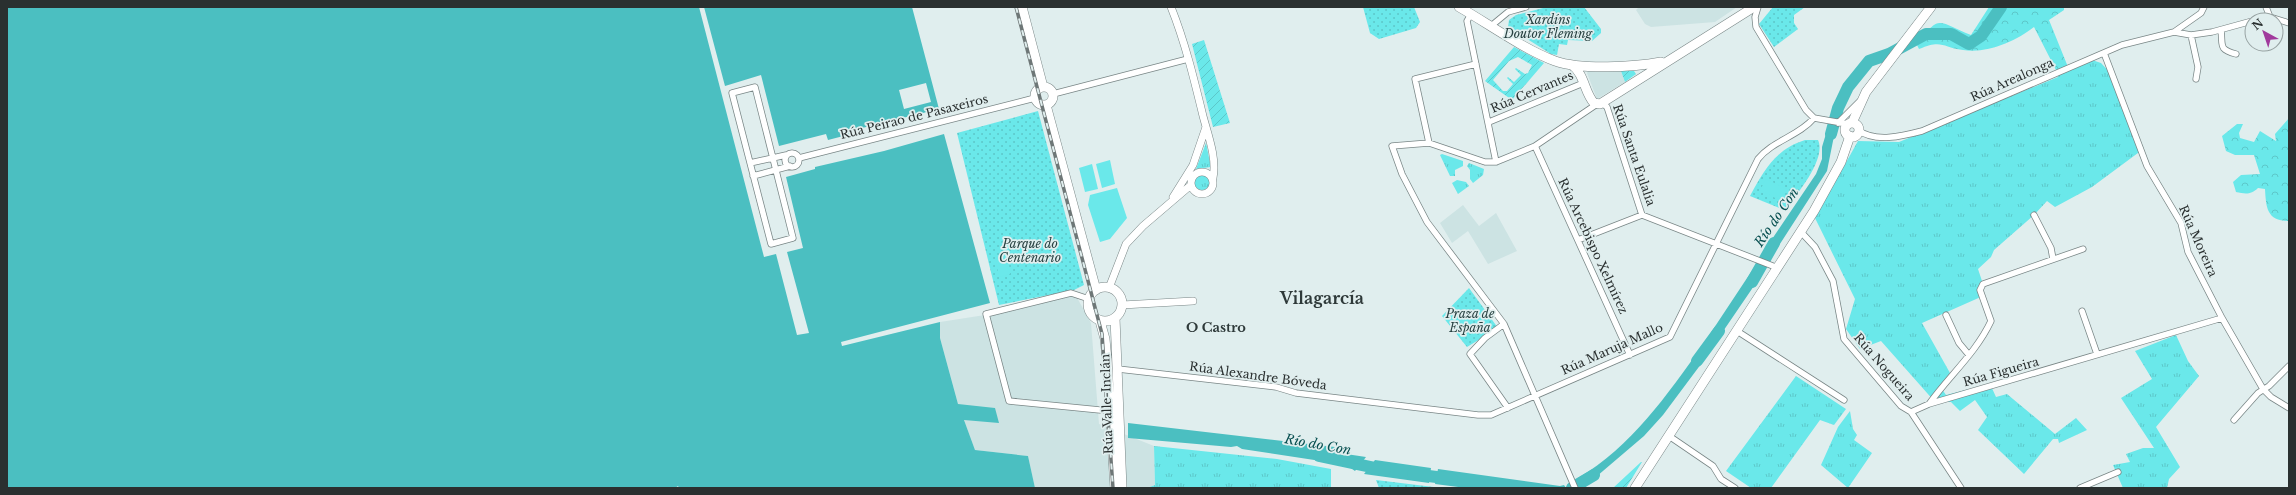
<svg xmlns="http://www.w3.org/2000/svg" width="2296" height="495" viewBox="0 0 2296 495" font-family="'Libre Baskerville',serif">
<defs>
<pattern id="grass-tufts" width="24" height="20" patternUnits="userSpaceOnUse"><rect width="24" height="20" fill="#6ae8ea"/><path d="M3 7l-1-3M5 7V3M7 7l1-3M15 17l-1-3M17 17v-4M19 17l1-3" fill="none" stroke="#5cc7c9"/></pattern>
<pattern id="forest-crowns" width="20" height="18" patternUnits="userSpaceOnUse"><rect width="20" height="18" fill="#6ae8ea"/><path d="M2 6a3 3 0 1 1 6 0M12 15a3 3 0 1 1 6 0" fill="none" stroke="#5cc7c9"/></pattern>
<pattern id="park-dots" width="8" height="8" patternUnits="userSpaceOnUse"><rect width="8" height="8" fill="#6ae8ea"/><path d="M2 2h.1M6 6h.1" fill="none" stroke="#5cc7c9" stroke-width="1.8" stroke-linecap="round"/></pattern>
<pattern id="garden-furrows" width="10" height="10" patternUnits="userSpaceOnUse"><rect width="10" height="10" fill="#6ae8ea"/><path d="M-1 1l2-2M0 10L10 0M9 11l2-2" fill="none" stroke="#5cc7c9"/></pattern>
</defs>
<rect width="100%" height="100%" fill="#e0eeee"/>
<!-- built -->
<path fill="#cce3e3" d="M1639 7H1737L1715 22 1651 27 1645 24 1636 10Z
M1588 71H1621L1625 82 1597 99 1587 73Z
M1463 205 1479 226 1496 213 1517 251 1488 264 1468 231 1452 243 1440 223Z
M1075 294 1091 323 1099 424 1154 446 1155 485 1147 488H1035L1028 456 975 450 958 404 940 338V322L985 315Z"/>
<!-- grass -->
<path fill="url(#grass-tufts)" d="M2089 59 2101 63 2114 77 2142 150 2092 187 2055 207 2047 201 2034 215 1994 250 1991 257 1978 269 1983 284 1981 290 1983 296 1922 323 1950 373 1940 386 1946 395 1985 385 1991 386 1996 397 2007 394 2055 434 2076 418 2087 430 2059 443 2058 439H2053L2024 474 1978 430 1987 417 1975 400 1960 411 1951 402H1935L1881 341 1860 349 1846 329 1855 299 1815 218 1858 141 1899 142 2058 77 2057 72Z
M1206 143 1211 167 1196 169Z
M1442 154 1463 161V166L1455 170V176H1450L1440 155Z
M1469 163 1484 169 1483 175 1473 183 1470 179V170L1467 166Z
M1194 182a8 8 0 1 1 16 0a8 8 0 1 1-16 0Z
M1457 180 1466 182 1469 186 1458 194 1452 183Z
M2176 335 2188 361 2199 376 2156 427 2180 467 2169 479 2167 488H2123L2113 465 2130 462 2126 454 2143 448H2154L2121 398 2152 379 2135 351Z
M1796 376 1846 409 1834 425 1820 420 1771 488H1751L1726 471Z
M1850 411 1853 429 1857 435 1854 440 1872 453 1848 488 1821 465 1838 427Z
M1154 446 1277 459 1331 469V488H1147L1155 485Z"/>
<!-- forest -->
<path fill="url(#forest-crowns)" d="M1989 7H2064V10L2049 20 2068 67 2057 72 2034 27C2016 41 1987 54 1963 50 1942 47 1942 39 1919 49L1917 45C1940 12 1939 23 1971 35Z
M2289 118V221C2267 221 2266 208 2265 189L2258 188C2251 195 2245 194 2236 192L2233 182 2241 175 2260 174 2254 155H2235L2226 151 2222 136 2237 124H2243L2239 133 2240 138 2254 142 2260 131 2276 141 2275 134Z"/>
<!-- park -->
<path fill="url(#park-dots)" d="M1363 7H1414L1420 22 1416 28 1379 39 1370 33Z
M1547 7H1584L1601 29V33L1592 41 1568 40 1567 45 1559 44 1557 55 1551 54 1508 27 1509 20 1516 15Z
M1773 7H1805L1794 15V23L1798 29 1774 47 1759 24Z
M1038 111 1084 285 1074 290 999 305 957 133Z
M1805 140H1818C1827 159 1796 196 1784 210L1750 196C1764 170 1776 149 1805 140Z
M1469 288 1498 328 1467 347 1442 316Z
M1376 480 1442 488H1379Z"/>
<!-- garden -->
<path fill="url(#garden-furrows)" fill-rule="evenodd" d="M1204 40 1230 123 1213 127 1192 44Z
M1514 47 1544 63 1512 100 1485 81ZM1518 57 1532 65 1528 73 1525 74 1516 68 1515 69 1521 75 1514 82 1508 77 1507 78 1513 84 1507 91H1503L1493 80 1509 61Z
M1621 71H1634L1636 74 1625 82Z
M1641 462H1642L1626 488H1613Z"/>
<!-- pitch -->
<path fill="#6ae8ea" d="M1110 160 1115 184 1102 188 1096 164Z
M1092 164 1098 189 1085 192 1079 168Z
M1766 179 1787 189 1781 201 1760 190Z
M1117 188 1127 218 1110 239 1100 242 1088 205 1090 195Z
M1007 259 1010 274 999 277 996 261Z"/>
<!-- water -->
<path fill="#4bbfc1" fill-rule="evenodd" d="M7 7H699L764 257 776 254 797 335 809 333 787 252 803 248 786 177 815 169V167L884 151 944 134 990 303 841 342 842 346 940 322V338L958 404 995 408 999 423 964 420 975 450 1028 456 1035 488H679L678 486 675 488H7Z
M704 7H912L939 109 854 130 855 133 828 140 826 134 779 146 761 75 725 86ZM926 83 931 102 904 109 899 90Z
M1833 125 1835 131 1827 171 1778 247 1769 257 1762 254 1816 174 1822 159V147L1828 127Z
M1755 266 1763 270 1758 280 1713 346 1706 340Z
M1702 346 1710 352 1663 415 1644 436 1583 488 1578 478C1631 447 1667 395 1702 346Z
M1128 423 1335 447 1334 463 1242 449 1237 446 1231 447 1128 438Z
M1346 454 1366 457 1355 471 1345 464Z
M1375 460 1431 468 1429 483 1364 474Z
M1438 469 1560 486 1564 485 1566 488H1466L1435 484Z"/>
<g fill="none" stroke-linecap="round" stroke-linejoin="round">
<!-- river -->
<path stroke="#4bbfc1" stroke-width="12" d="M1831 134 1838 108 1848 87 1869 61 1889 54 1926 34H1951L1969 44 1981 36 2001 7
M1752 282 1774 243
M1697 361 1719 331
M1319 456 1385 470
M1413 474 1452 479
M1572 488 1594 475"/>
<!-- minor casing -->
<g stroke="#798686" stroke-width="7">
<path id="minor" d="M1758 7 1755 17 1756 27 1806 110 1814 118 1848 124
M2266 7 2270 17
M1471 14 1467 21 1496 162
M2254 20 2270 17 2289 23
M1491 26 1508 12 1526 7
M2221 30C2223 46 2218 49 2236 54
M2174 32 2201 13 2204 7
M2191 35 2198 67 2196 79
M2104 53 2147 166 2181 223 2188 252 2222 318 2263 389 2271 397 2289 408
M755 87 793 238 771 244 732 93Z
M1053 94 1188 59
M1602 103 1607 107 1642 215 1778 268
M1489 122 1581 84 1583 81
M1838 123 1859 102
M1858 130C1875 143 1903 136 1922 131L2122 45 2174 32 2191 35 2212 32 2252 21
M1429 143 1415 79 1476 64
M1535 146 1630 355
M785 160a7 7 0 1 1 14 0a7 7 0 1 1-14 0Z
M799 158 1035 98
M750 163 786 155
M753 176 790 166
M2034 215 2051 248 2053 259
M1801 232 1815 247 1833 281 1844 339 1901 406 1911 412 1961 488
M1578 240 1642 215
M1089 299 1071 293 986 314 1009 401 1110 411
M2082 311 2097 354
M1946 315 1959 343 1969 355
M1504 324 1485 338 1470 354 1508 408
M1737 331 1844 400
M1118 369 1276 387 1296 393 1478 415H1491L1670 337 1758 159C1772 141 1799 136 1814 118
M1929 404C1949 376 1976 353 1991 321L1980 290 1983 284 2083 249
M1911 412 1929 404 2222 318
M2234 420 2258 393 2269 386 2289 366
M1669 436 1713 466 1721 479 1735 488
M1575 488 1504 324 1427 222 1402 174 1392 146 1429 143 1485 162H1496L1535 146 1597 104
M2080 488 2118 472"/>
</g>
<!-- tertiary casing -->
<g stroke="#798686" stroke-width="8">
<path id="tertiary" d="M1171 7C1185 42 1194 79 1203 116 1208 135 1217 158 1213 178
M1191 183a11 11 0 1 1 22 0a11 11 0 1 1-22 0Z
M1173 197 1193 165 1206 127
M1109 288 1126 244 1143 226 1191 185
M1122 305 1193 301"/>
</g>
<!-- primary casing -->
<g stroke="#798686" stroke-width="10">
<path id="primary" d="M1022 7 1043 87
M1459 7C1489 24 1523 49 1555 61 1581 70 1634 67 1661 62
M1572 65C1585 75 1584 92 1594 103L1600 104 1754 7
M1035 96a9 9 0 1 1 18 0a9 9 0 1 1-18 0Z
M1046 105 1096 290
M1852 123 1866 92 1931 7
M1845 130a7 7 0 1 1 14 0a7 7 0 1 1-14 0Z
M1088 304a17 17 0 1 1 34 0a17 17 0 1 1-34 0Z
M1115 318 1122 488
M1100 321 1105 339 1107 360 1115 488
M1635 488 1814 211 1841 162 1850 136"/>
</g>
<!-- minor -->
<use href="#minor" stroke="#fff" stroke-width="5.5"/>
<!-- tertiary -->
<use href="#tertiary" stroke="#fff" stroke-width="7"/>
<!-- primary -->
<use href="#primary" stroke="#fff" stroke-width="9"/>
<!-- rail casing -->
<g stroke="#6e7777" stroke-width="3.5">
<path id="rail" d="M1016 7 1102 334 1113 488"/>
</g>
<!-- rail -->
<use href="#rail" stroke="#e0eeee" stroke-width="2" stroke-dasharray="6" stroke-linecap="butt"/>
</g>
<g text-anchor="middle" stroke-width="3.5" stroke-linejoin="round" paint-order="stroke">
<!-- park labels -->
<g font-size="12" font-style="italic" fill="#274141" stroke="#e0eeee">
<text x="1548" y="24">Xardíns<tspan x="1548" dy="14">Doutor Fleming</tspan></text>
<text x="1030" y="248">Parque do<tspan x="1030" dy="14">Centenario</tspan></text>
<text x="1470" y="318">Praza de<tspan x="1470" dy="14">España</tspan></text>
</g>
<!-- street labels -->
<g font-size="12" fill="#2a3030" stroke="#e0eeee">
<text transform="translate(2012 80) rotate(-24)" y="4">Rúa Arealonga</text>
<text transform="translate(1532 92) rotate(-23)" y="4">Rúa Cervantes</text>
<text transform="translate(914 117) rotate(-14)" y="4">Rúa Peirao de Pasaxeiros</text>
<text transform="translate(1634 155) rotate(71)" y="4">Rúa Santa Eulalia</text>
<text transform="translate(2198 241) rotate(66)" y="4">Rúa Moreira</text>
<text transform="translate(1593 246) rotate(65)" y="4">Rúa Arcebispo Xelmírez</text>
<text transform="translate(1612 349) rotate(-24)" y="4">Rúa Maruja Mallo</text>
<text transform="translate(1884 367) rotate(49)" y="4">Rúa Nogueira</text>
<text transform="translate(2001 372) rotate(-16)" y="4">Rúa Figueira</text>
<text transform="translate(1258 376) rotate(8)" y="4">Rúa Alexandre Bóveda</text>
<text transform="translate(1107 404) rotate(-92)" y="4">Rúa Valle-Inclán</text>
</g>
<!-- water labels -->
<g font-size="13" font-style="italic" fill="#074f50" stroke="#e0eeee">
<text transform="translate(1776 217) rotate(-56)" y="5">Río do Con</text>
<text transform="translate(1318 444) rotate(10)" y="5">Río do Con</text>
</g>
<!-- neighbourhood labels -->
<g font-size="13" font-weight="bold" fill="#2e3939" stroke="#e0eeee">
<text x="1216" y="332">O Castro</text>
</g>
<!-- district labels -->
<g font-size="16" font-weight="bold" fill="#2e3939" stroke="#e0eeee">
<text x="1322" y="304">Vilagarcía</text>
</g>
</g>
<!-- border -->
<rect width="2296" height="495" fill="none" stroke="#2a3030" stroke-width="16"/>
<!-- north arrow -->
<g transform="translate(2264 32) rotate(320)"><circle r="19" fill="#e0eeee" stroke="#97a2a2"/>
<path d="M0-3L7 15L0 10L-7 15Z" fill="#a13a9d"/>
<text y="-6" font-size="11" font-weight="bold" text-anchor="middle" fill="#2a3030">N</text>
</g>
</svg>
